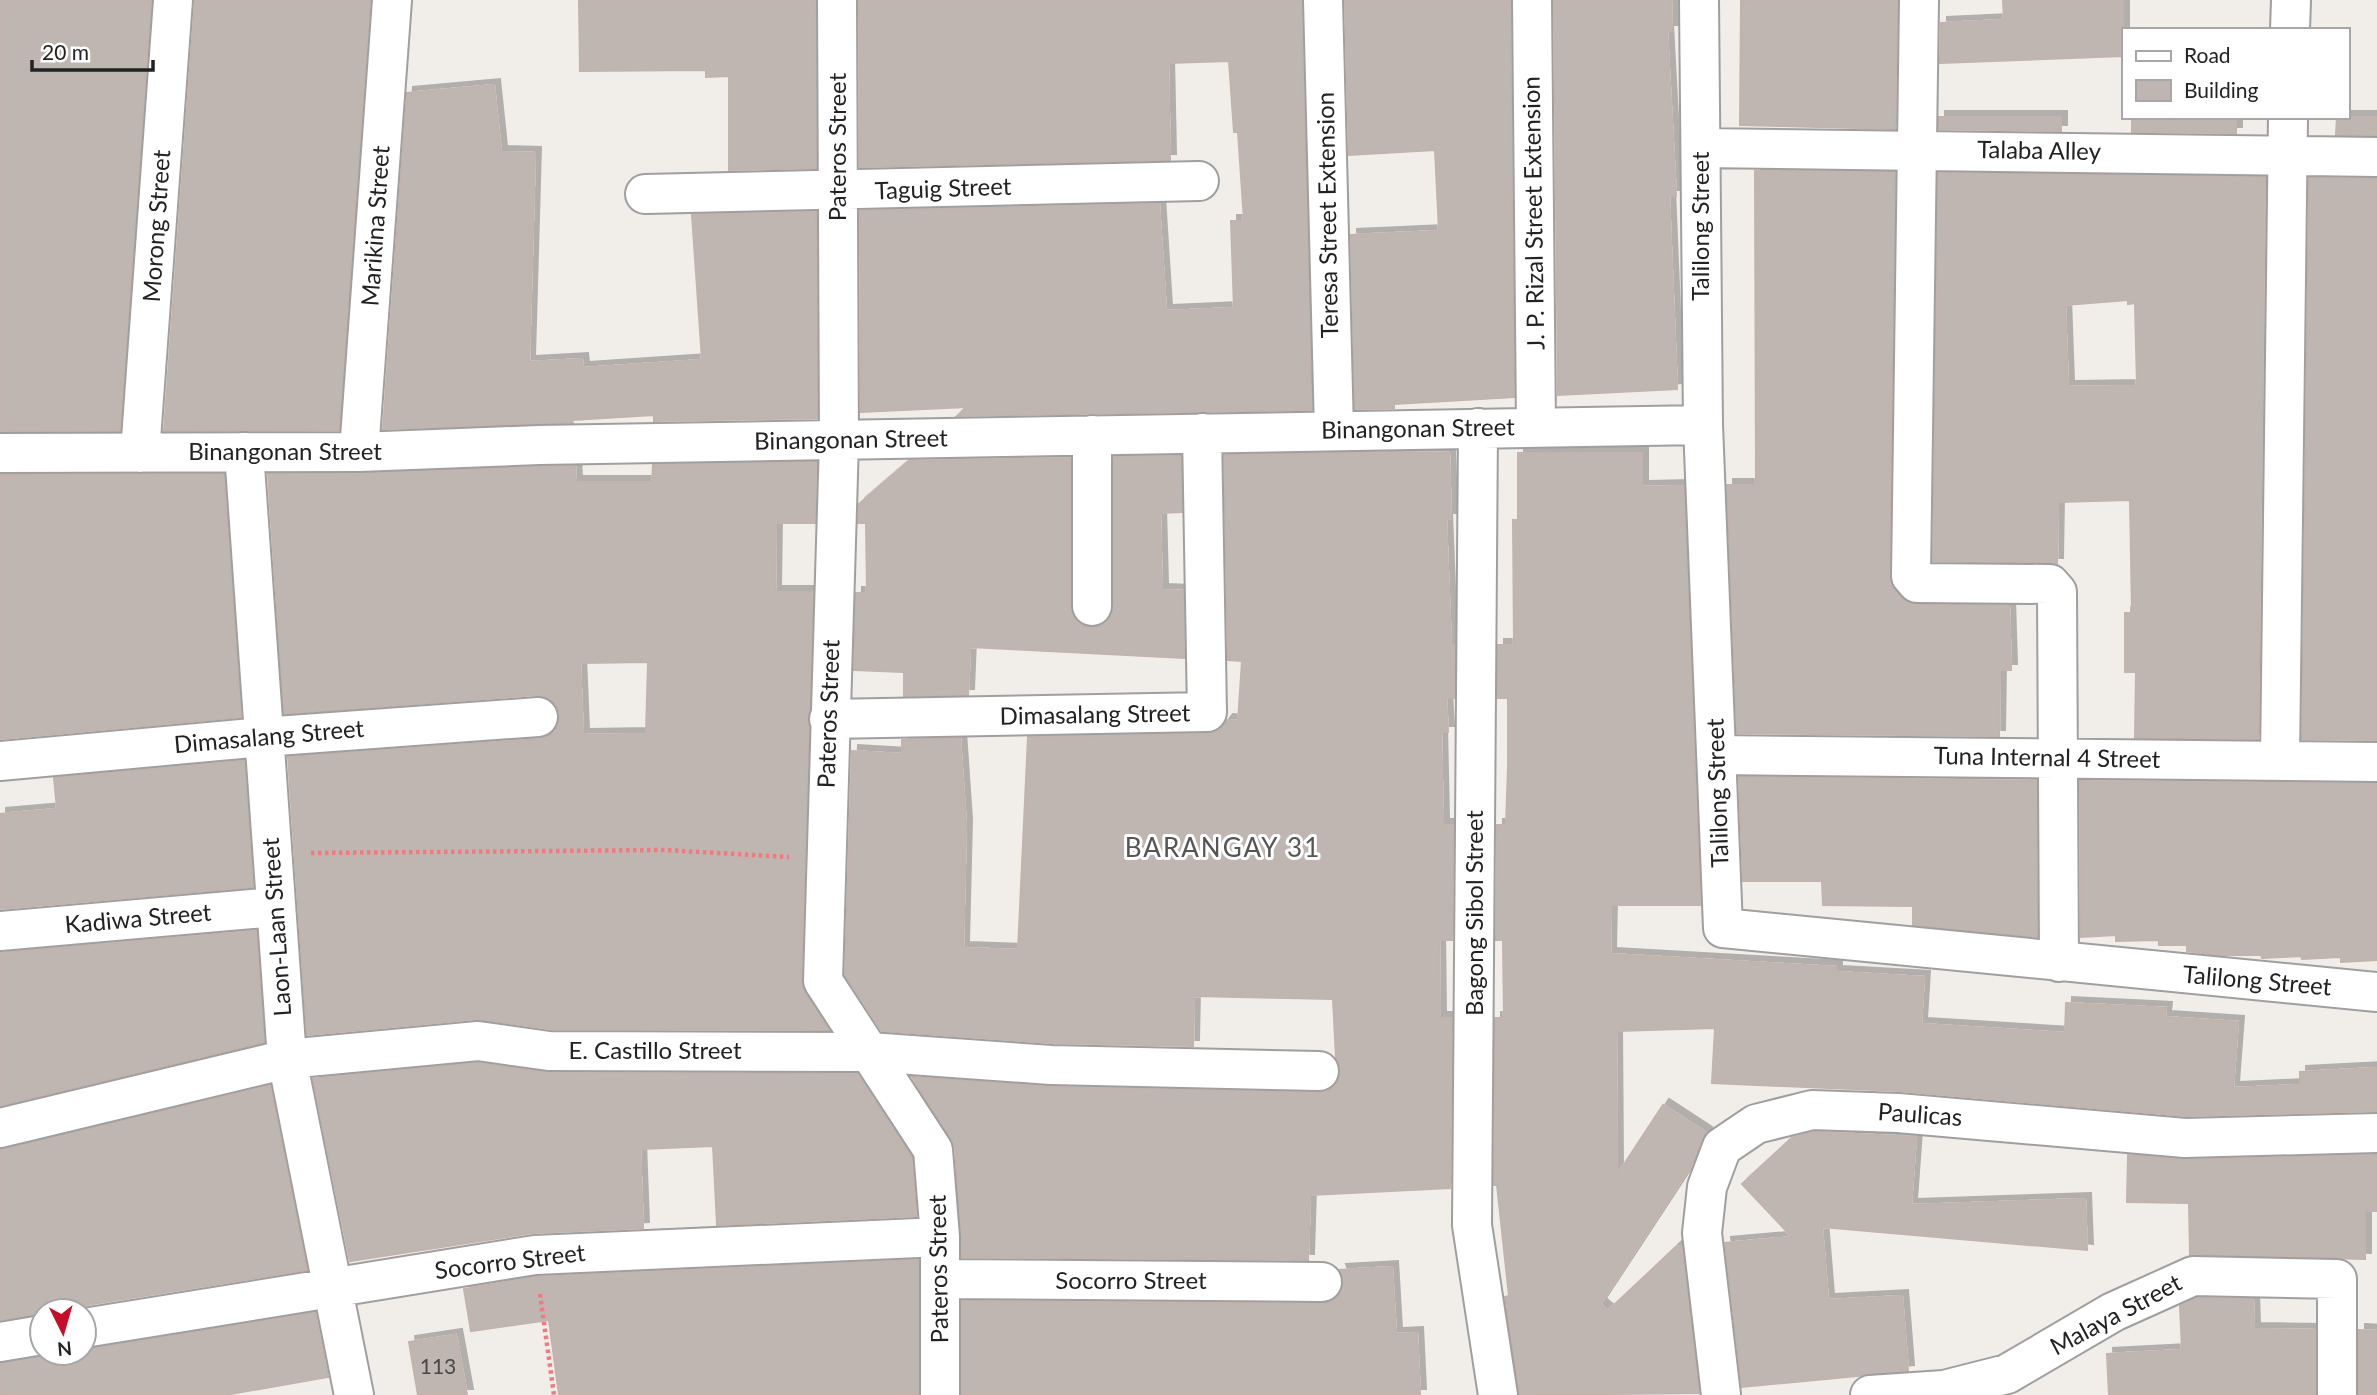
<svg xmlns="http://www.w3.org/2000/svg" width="2377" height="1395" viewBox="0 0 2377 1395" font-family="Lato,sans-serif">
<defs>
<filter id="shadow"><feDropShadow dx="6" dy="-6" stdDeviation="0" flood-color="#0004"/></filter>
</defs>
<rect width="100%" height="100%" fill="#f1ede9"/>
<!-- building -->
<path fill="#bfb6b2" stroke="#c2b3ac" stroke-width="2" fill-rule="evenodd" filter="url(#shadow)" d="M0 0H151L120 431H0Z
M195 0H370L339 430 164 431Z
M579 0H815L816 168 729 170V76L706 77V70L580 71Z
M859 0H1301L1312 410 957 416 967 407 861 412 860 211 1159 204 1166 311 1234 308 1231 221H1244L1238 132H1234L1229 61 1168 63 1170 160 860 167Z
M1345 0H1510L1514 397 1394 404V408L1355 409 1351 235 1439 231 1435 150 1349 155Z
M1554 0H1671L1672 31H1667L1676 196H1669L1677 389 1558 395Z
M1778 0H1897L1895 129 1740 125 1741 1Z
M2003 0H2123V56L1940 63 1941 23 2004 20Z
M494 85 501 152 535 153 529 362 582 359 583 368 702 360 692 215 816 212 817 418 654 421V415L572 420 573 423 383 429 407 93Z
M1939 117H2061V131L1939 129Z
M2132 117H2236V133L2132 132Z
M2337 117H2376V135H2336Z
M1755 171 1895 172 1889 577 1894 590 1908 603 2009 606 2011 670H2000L1999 736 1737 733 1727 485H1756Z
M1938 173 2265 177 2258 739 2135 738 2136 672H2125V613H2132L2130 500 2058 502 2057 564 1933 561ZM2128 300V304L2135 303 2137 386 2068 387 2065 305Z
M2309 178 2377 179V740L2302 739Z
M1395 452 1449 453 1451 519H1446L1451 645H1454V698H1446L1448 732H1441L1443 825H1453L1452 940H1439L1440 1018H1452L1450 1188 1310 1195 1308 1260 962 1257 955 1148 912 1077 1050 1087 1319 1093 1330 1090 1337 1083 1341 1072 1336 1058 1333 999 1194 996 1193 1046 1052 1043 882 1031 845 975 852 751 902 754V740L960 738 966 825 963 948 1018 950 1028 737 1207 734 1219 730 1227 720 1238 721 1242 661 1228 660 1224 455Z
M1518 453H1642V487L1684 486 1700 905H1611L1610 954 1836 967V972L1924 977 1921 1024 2065 1033 2066 1003 2166 1008 2165 1017 2238 1022 2233 1088 2300 1085V1072L2377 1068V1111L2186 1116 1900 1091 1712 1083 1715 1028 1616 1031 1617 1175 1663 1105 1706 1133 1694 1161 1600 1304 1608 1311 1676 1247 1682 1246 1699 1393 1519 1395 1505 1297 1509 1296 1497 1185H1494L1495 1018H1504L1503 940H1496L1497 825H1506L1508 767V698H1498V645H1514L1513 520H1518Z
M1181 456 1182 512 1160 513 1162 590 1183 591 1184 658 970 647 968 695 904 696V672L854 670 856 593H867L866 523H858L859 504 909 461 1070 458V607L1073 617 1081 625 1093 628 1102 625 1111 617 1114 606V457Z
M816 462 815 523H776L775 592H813L801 980 805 993 829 1030 551 1029 476 1019 307 1035 288 757 540 739 550 735 557 727 560 715 556 704 548 698 536 695 284 714 268 474 575 466 576 482H652L653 465ZM648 662 646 734 583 735 580 663Z
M224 474 241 717 0 739V475Z
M244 761 253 887 0 909V814L57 809 54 778Z
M1739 777 2036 781 2037 937 1913 925V906L1823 905 1822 881H1743Z
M2080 781 2377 784V960L2341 962V957L2302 959 2301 956 2262 958 2261 955H2218L2187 951V945H2159V940L2116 941V935L2081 937Z
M256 931 264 1042 0 1106V953Z
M477 1063 549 1073 857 1074 912 1157 916 1216 717 1225 713 1146 640 1149 643 1228 532 1233 350 1261 313 1079Z
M270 1086 307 1270 80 1306 70 1311H42V1314L0 1320V1149Z
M1814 1132 1916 1137 1911 1205 2085 1199 2087 1250 1822 1227 1828 1300 1902 1296 1908 1371 1742 1387 1725 1243 1792 1237 1742 1184 1792 1138Z
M2128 1155 2186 1160 2377 1155V1211H2365V1259L2190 1255 2189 1203 2127 1202Z
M918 1260V1395H559L549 1320 471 1331 464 1289 537 1277Z
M1392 1267 1396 1334 1417 1333 1420 1395H962V1301L1322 1304 1333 1301 1341 1292 1344 1281 1340 1270Z
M2197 1298 2253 1299 2254 1329 2315 1330V1395H2109L2107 1354 2182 1350 2180 1306Z
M315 1313 328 1377 225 1395H0V1363L54 1353H84V1349Z
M2359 1330 2377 1331V1395H2359Z
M456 1335 467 1395H418L409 1342Z"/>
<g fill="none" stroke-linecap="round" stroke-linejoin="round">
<!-- minor casing -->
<g stroke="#9f9f9f" stroke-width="42">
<path id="minor" d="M837 0 839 441 823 981 933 1150 940 1237V1395
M1323 0 1334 431
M1532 0 1536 427
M1699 0 1703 425 1723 928 2377 992
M1919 0 1911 576 1917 583 2050 584 2057 592 2059 962
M2290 30 2291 0
M1701 148 2377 157
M645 194 1199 181
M1478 428 1472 1225 1498 1395
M244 452 287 1059 354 1395
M359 452 392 0
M0 453 359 452 539 445 1703 425
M140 453 173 0
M1092 606V435
M829 719 1207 712 1202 433
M1716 755 2377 762
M0 761 263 737 538 717
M2280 761 2288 117
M0 931 275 907
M0 1128 287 1059 478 1041 549 1051 869 1052 1051 1065 1319 1071
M940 1279 1322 1282
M84 1328 535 1255 940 1237
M0 1342 42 1335
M1721 1395 1702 1233 1707 1187 1722 1147 1756 1124 1812 1110 1898 1113 2185 1138 2377 1133
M1870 1395 1944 1390 2007 1374 2113 1312 2193 1276 2337 1279V1395"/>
</g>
<!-- path -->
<path stroke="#f17a80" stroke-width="4.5" stroke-dasharray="3.5 3.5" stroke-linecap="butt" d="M311 853 664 850 789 857
M540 1294 554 1395"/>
<!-- minor -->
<use href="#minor" stroke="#fff" stroke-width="38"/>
</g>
<g text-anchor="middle" stroke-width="6" stroke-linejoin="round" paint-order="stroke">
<!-- number labels -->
<g font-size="21" fill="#494746">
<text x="438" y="1374">113</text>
</g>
<!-- street labels -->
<g font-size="24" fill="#222" stroke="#fff">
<text transform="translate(838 147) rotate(-90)" y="8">Pateros Street</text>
<text transform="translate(2039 151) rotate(1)" y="8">Talaba Alley</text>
<text transform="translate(943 189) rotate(-2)" y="8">Taguig Street</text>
<text transform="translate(1534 213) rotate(-91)" y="8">J. P. Rizal Street Extension</text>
<text transform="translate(1328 215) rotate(-91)" y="8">Teresa Street Extension</text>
<text transform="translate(157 226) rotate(-86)" y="8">Morong Street</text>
<text transform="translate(376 226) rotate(-86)" y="8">Marikina Street</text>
<text transform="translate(1701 226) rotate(-90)" y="8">Talilong Street</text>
<text transform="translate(1418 429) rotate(-1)" y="8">Binangonan Street</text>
<text transform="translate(851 440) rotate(-1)" y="8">Binangonan Street</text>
<text x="285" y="460">Binangonan Street</text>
<text transform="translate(829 714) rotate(-88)" y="8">Pateros Street</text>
<text transform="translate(1095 715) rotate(-1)" y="8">Dimasalang Street</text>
<text transform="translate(269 737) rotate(-5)" y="8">Dimasalang Street</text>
<text transform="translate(2047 758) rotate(1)" y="8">Tuna Internal 4 Street</text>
<text transform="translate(1718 793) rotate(-92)" y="8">Talilong Street</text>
<text transform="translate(1475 913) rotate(-90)" y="8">Bagong Sibol Street</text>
<text transform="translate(138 919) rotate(-5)" y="8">Kadiwa Street</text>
<text transform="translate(277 927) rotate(-94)" y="8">Laon-Laan Street</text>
<text transform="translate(2257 981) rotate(5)" y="8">Talilong Street</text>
<text x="655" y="1059">E. Castillo Street</text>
<text transform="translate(1920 1115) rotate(4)" y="8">Paulicas</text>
<text transform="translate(510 1262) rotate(-7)" y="8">Socorro Street</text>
<text transform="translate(939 1269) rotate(-91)" y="8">Pateros Street</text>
<text x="1131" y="1289">Socorro Street</text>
<text transform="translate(2116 1315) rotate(-28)" y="8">Malaya Street</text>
</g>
<!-- neighbourhood labels -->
<g font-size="26" letter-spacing="2" fill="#555" stroke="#fff">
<text x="1223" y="857">BARANGAY 31</text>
</g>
</g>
<!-- legend -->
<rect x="2122" y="28" width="228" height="91" fill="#ffffff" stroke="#a7a7a7" stroke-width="2"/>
<rect x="2136" y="51" width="35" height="10" fill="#ffffff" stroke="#a7a7a7" stroke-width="2"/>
<text x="2184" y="63" font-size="21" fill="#222222">Road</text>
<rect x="2136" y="80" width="35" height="21" fill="#bfb6b2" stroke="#a7a7a7" stroke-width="2"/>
<text x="2184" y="98" font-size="21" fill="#222222">Building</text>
<!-- north arrow -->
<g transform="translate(63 1332) rotate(175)"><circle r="33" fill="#ffffff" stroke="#a7a7a7" stroke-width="2"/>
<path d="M0-5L12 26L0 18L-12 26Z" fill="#c60e29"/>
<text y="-10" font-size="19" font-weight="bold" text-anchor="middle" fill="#222222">N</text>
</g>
<!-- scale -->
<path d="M32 60v10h121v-10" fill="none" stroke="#222222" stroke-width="3.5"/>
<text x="42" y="60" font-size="21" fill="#222222" stroke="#ffffff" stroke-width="5" paint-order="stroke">20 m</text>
</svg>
